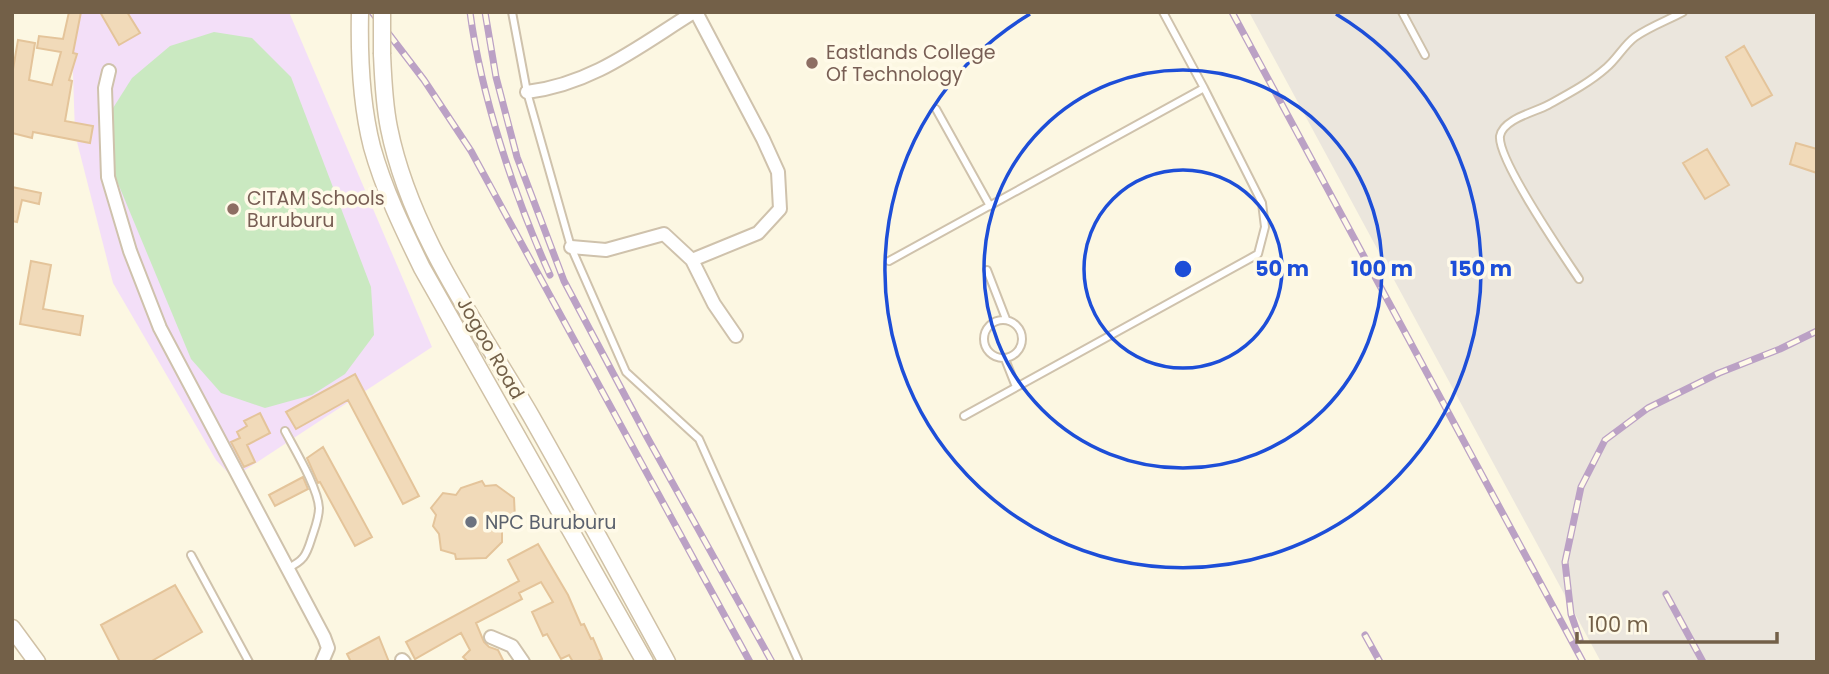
<svg xmlns="http://www.w3.org/2000/svg" width="1829" height="674" viewBox="0 0 1829 674" font-family="Poppins,sans-serif">
<rect width="100%" height="100%" fill="#fcf7e2"/>
<!-- industrial -->
<path fill="#ebe6dd" d="M1249 12H1817V662H1601Z"/>
<!-- education -->
<path fill="#f3dff8" d="M71 12H289L432 347 233 478 216 460 113 283 75 134Z"/>
<!-- green -->
<path fill="#cae9c1" d="M214 32 252 38 291 77 371 287 374 335 345 374 312 395 265 408 221 393 191 359 112 169 108 116 132 78 170 46Z"/>
<!-- building -->
<path fill="#f1dab9" stroke="#e4c49a" stroke-width="2" d="M69 12H81L73 53 77 54 69 80 72 81 65 121 93 126 90 143 33 132 32 138 12 133V75L18 40 35 43 29 80 52 85 61 52 37 48 39 36 63 39Z
M100 12H127L140 33 119 45Z
M1744 46 1772 95 1752 106 1726 57Z
M1796 143 1817 149V173L1790 164Z
M1707 149 1729 185 1705 199 1683 163Z
M12 187 41 193 39 204 22 200 17 222 12 221Z
M31 261 51 265 43 309 83 316 80 335 20 324Z
M355 374 419 496 403 504 348 400 296 429 286 412Z
M260 413 270 433 247 445 255 462 244 467 231 442 240 438 237 432 247 426 244 421Z
M323 447 372 537 355 546 320 482 318 483 307 458Z
M303 477 308 489 275 506 269 495Z
M482 481 485 486 496 485 514 498 515 519 502 525V542L486 558 456 559 455 554 441 550 439 534 433 526 436 515 431 508 443 493 456 495 461 488Z
M538 544 568 595 581 625 584 624 591 639 593 638 602 659 596 662H573L569 655 561 659 547 634 543 636 532 612 553 602 541 582 519 593 522 599 476 623 484 642 489 647 498 650 504 662H468L463 657 470 650 461 633 415 659 406 642 519 581 508 560Z
M175 585 202 632 150 662H120L101 625Z
M379 637 389 662H351L347 654Z"/>
<g fill="none" stroke-linecap="round" stroke-linejoin="round">
<!-- lane casing -->
<g stroke="#cfc2ac" stroke-width="10">
<path id="lane" d="M512 12 527 92 571 247 626 372 699 439 798 660
M1402 12 1425 55
M936 109 990 206
M889 261 1204 88
M987 270 1006 319
M1579 279C1563 255 1497 159 1500 136 1503 119 1535 112 1548 105 1568 94 1589 83 1606 68 1617 59 1624 45 1635 37 1649 27 1668 20 1683 12
M984 339a19 19 0 1 1 38 0a19 19 0 1 1-38 0Z
M1005 359 1016 387
M964 416 1258 254 1265 227 1262 203 1204 88 1163 12
M285 431C295 450 318 488 319 508 319 519 314 530 311 540 306 556 303 561 288 568
M191 555 249 662"/>
</g>
<!-- street casing -->
<g stroke="#cfc2ac" stroke-width="16">
<path id="street" d="M109 71 105 88 108 177 130 251 160 328 324 637 328 648 322 662
M527 92C593 84 639 46 694 12
M571 247 606 250 664 234 692 260 714 304 736 336
M692 260 758 233 780 209 778 172 763 139 696 12
M491 637 512 646 523 662
M402 660 404 662"/>
</g>
<!-- secondary casing -->
<g stroke="#d0c1a6" stroke-width="19">
<path id="secondary" d="M360 12C359 57 361 104 372 147 384 190 403 229 422 268L645 662
M382 54C383 78 384 104 389 128 410 233 478 325 531 416 577 497 622 580 667 662
M12 628 37 662"/>
</g>
<!-- lane -->
<use href="#lane" stroke="#fff" stroke-width="6"/>
<!-- street -->
<use href="#street" stroke="#fff" stroke-width="12"/>
<!-- secondary -->
<use href="#secondary" stroke="#fff" stroke-width="16"/>
<!-- rail casing -->
<g stroke="#bba1c5" stroke-width="7">
<path id="rail" d="M372 12 424 80 471 151 750 662
M470 12C481 96 515 198 550 275
M485 12 496 77 517 157 564 281 647 437 772 662
M1232 12 1583 662
M1666 594 1703 662
M1365 635 1380 662
M1580 640 1571 614 1565 562 1581 487 1605 440 1648 408 1719 373 1780 349 1817 331"/>
</g>
<!-- rail -->
<use href="#rail" stroke="#fffae8" stroke-width="4.5" stroke-dasharray="13" stroke-linecap="butt"/>
<!-- secondary-bridge casing -->
<g stroke="#d0c1a6" stroke-width="19" stroke-linecap="butt">
<path id="secondary-bridge" d="M382 12V54"/>
</g>
<!-- secondary-bridge -->
<use href="#secondary-bridge" stroke="#fff" stroke-width="16"/>
</g>
<!-- distance rings -->
<g fill="none" stroke="#1d4ed8" stroke-width="3.5">
<circle cx="1183" cy="269" r="99"/>
<circle cx="1183" cy="269" r="199"/>
<path d="M1336 14A298 298 0 1 1 1030 14"/>
</g>
<!-- markers -->
<g fill="#8d6e63" stroke="#fffae8" stroke-width="2.5">
<circle cx="812" cy="63" r="7"/>
<circle cx="233" cy="209" r="7"/>
</g>
<circle fill="#6b7280" stroke="#fffae8" stroke-width="2.5" cx="471" cy="522" r="7"/>
<g text-anchor="middle" stroke-width="7" stroke-linejoin="round" paint-order="stroke">
<!-- education labels -->
<g font-size="19" fill="#785e54" stroke="#fffae8" text-anchor="start">
<text x="826" y="59">Eastlands College<tspan x="826" dy="22">Of Technology</tspan></text>
<text x="247" y="205">CITAM Schools<tspan x="247" dy="22">Buruburu</tspan></text>
</g>
<!-- street labels -->
<g font-size="19" fill="#736048" stroke="#fffae8">
<text transform="translate(491 348) rotate(60)" y="7">Jogoo Road</text>
</g>
<!-- worship labels -->
<g font-size="19" fill="#5b616d" stroke="#fffae8" text-anchor="start">
<text x="485" y="529">NPC Buruburu</text>
</g>
</g>
<circle cx="1183" cy="269" r="10" fill="#1d4ed8" stroke="#fffae8" stroke-width="3.5"/>
<g font-size="21" text-anchor="middle" font-weight="bold" fill="#1d4ed8" stroke="#fffae8" stroke-width="7" stroke-linejoin="round" paint-order="stroke">
<text x="1282" y="276">50 m</text>
<text x="1382" y="276">100 m</text>
<text x="1481" y="276">150 m</text>
</g>
<!-- border -->
<rect width="1829" height="674" fill="none" stroke="#736048" stroke-width="28"/>
<!-- scale -->
<path d="M1577 632v10h200v-10" fill="none" stroke="#736048" stroke-width="3.5"/>
<text x="1588" y="632" font-size="21" fill="#736048" stroke="#fffae8" stroke-width="5" paint-order="stroke">100 m</text>
</svg>
